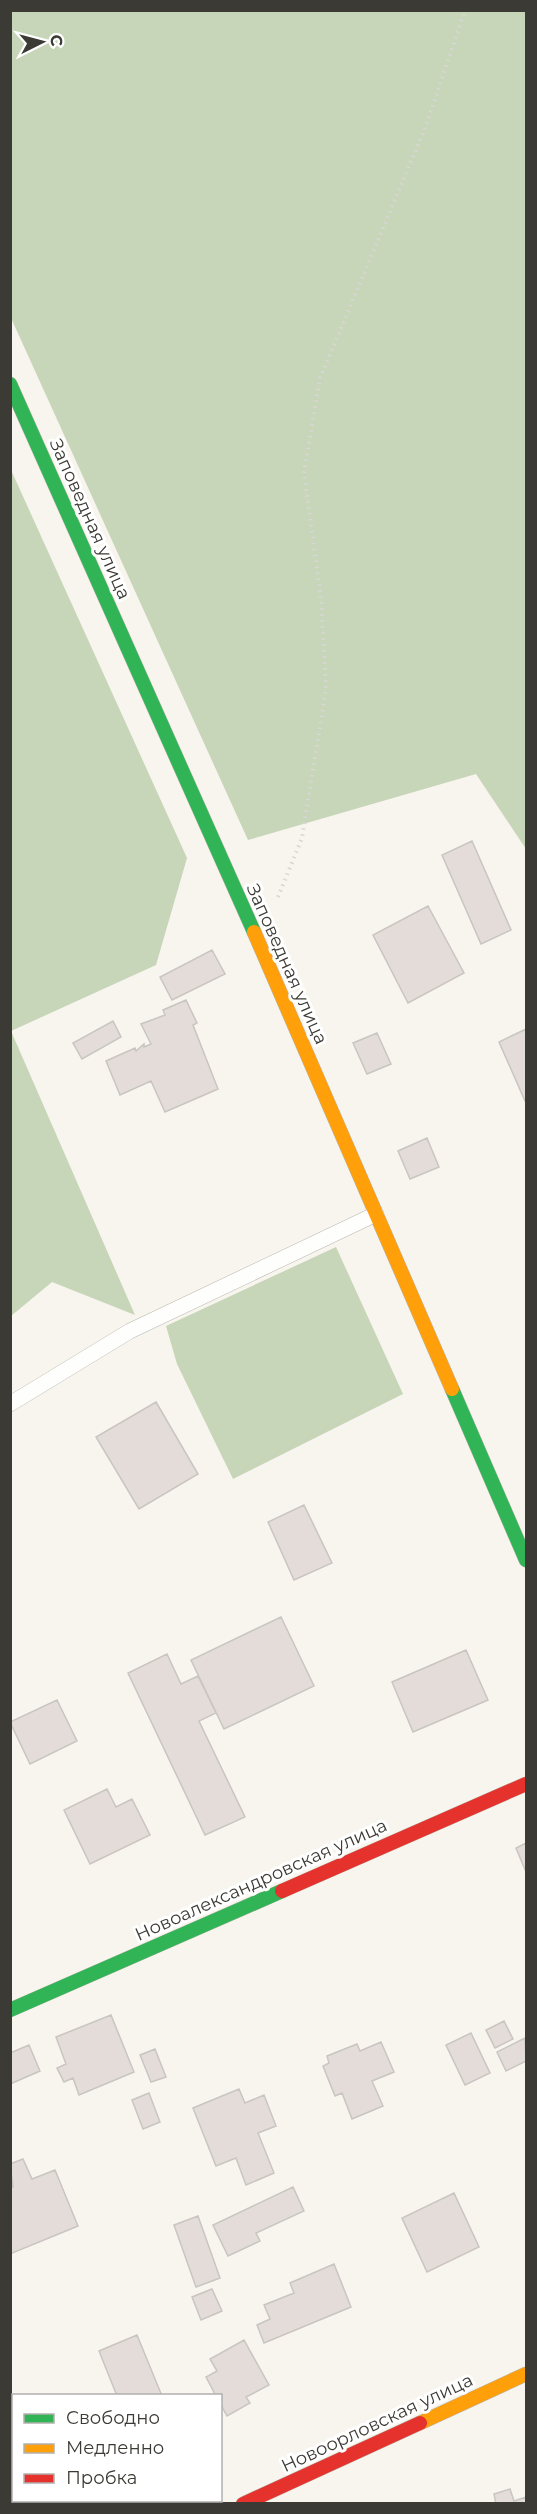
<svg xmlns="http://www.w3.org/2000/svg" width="537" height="2514" viewBox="0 0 537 2514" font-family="Montserrat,sans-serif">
<rect width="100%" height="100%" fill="#f7f5ed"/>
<!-- forest -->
<path fill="#c7d5b8" d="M10 11H526V849L476 774 248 840 11 318Z
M11 470 187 858 156 965 11 1031Z
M11 1031 135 1315 52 1282 11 1316Z
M336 1247 403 1394 233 1479 177 1364 166 1326Z"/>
<!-- building -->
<path fill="#e3dcd8" stroke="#c9c5c2" stroke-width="1.5" d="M472 841 511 930 481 944 442 855Z
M428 906 464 973 408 1003 373 935Z
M212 950 225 974 172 1000 160 977Z
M186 1000 197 1023 193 1025 218 1089 165 1112 151 1081 120 1095 106 1061 135 1048 136 1051 144 1044V1047L151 1044 141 1024 165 1015 163 1010Z
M113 1021 121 1037 82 1059 73 1043Z
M526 1029V1101H525L499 1042Z
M377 1033 391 1064 367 1074 353 1043Z
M427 1138 439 1167 410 1179 398 1151Z
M156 1402 198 1474 139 1509 96 1437Z
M304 1505 332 1563 294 1580 268 1522Z
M281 1617 314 1686 224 1729 191 1660Z
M466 1650 488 1700 413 1732 392 1682Z
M167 1654 181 1684 198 1676 216 1713 199 1721 245 1817 205 1835 128 1673Z
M57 1700 77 1741 30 1764 10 1722Z
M107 1789 116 1807 132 1799 150 1835 90 1864 64 1810Z
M526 1843V1872L516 1848Z
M111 2015 134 2072 79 2095 73 2078 64 2082 57 2068 66 2064 56 2037Z
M504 2021 513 2039 495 2048 486 2030Z
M471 2033 490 2073 465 2085 446 2045Z
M525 2038 526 2061 506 2071 497 2052Z
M381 2042 394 2072 372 2081 383 2106 352 2119 342 2093 335 2096 323 2066 329 2063 327 2056 357 2044 360 2051Z
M29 2045 40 2071 10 2084V2053Z
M155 2049 166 2077 151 2082 140 2055Z
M239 2089 245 2103 264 2095 276 2126 258 2133 274 2173 246 2185 236 2158 216 2166 193 2108Z
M149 2093 160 2122 143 2129 132 2100Z
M23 2159 32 2179 55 2170 78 2226 10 2254V2188L13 2187 10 2164Z
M293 2187 304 2211 256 2233 260 2241 228 2256 213 2225Z
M454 2193 479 2247 427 2272 402 2218Z
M198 2216 220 2278 196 2287 174 2225Z
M334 2264 351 2307 264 2343 257 2325 270 2319 264 2305 294 2293 290 2283Z
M212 2289 222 2311 201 2320 192 2297Z
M137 2335 162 2396H117L99 2351Z
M244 2340 269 2385 246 2397 250 2403 227 2416 220 2403V2396H216L206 2377 217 2371 210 2359Z
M510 2489 514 2501 526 2497V2504H496L494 2494Z"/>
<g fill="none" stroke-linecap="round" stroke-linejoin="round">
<!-- lane casing -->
<g stroke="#b8b7b1" stroke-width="16">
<path id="lane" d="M10 1404 130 1331 376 1214"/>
</g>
<!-- fast casing -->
<g stroke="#b8b7b1" stroke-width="15">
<path id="fast" d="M10 384 254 932
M452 1389 526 1560
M10 2010 282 1891"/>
</g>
<!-- slow casing -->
<g stroke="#b8b7b1" stroke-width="15">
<path id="slow" d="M254 932 452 1389
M420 2423 526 2374"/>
</g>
<!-- jam casing -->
<g stroke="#b8b7b1" stroke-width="15">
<path id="jam" d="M282 1891 526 1784
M243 2504 420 2423"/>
</g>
<!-- path -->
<path stroke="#d8d7d5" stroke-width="4" stroke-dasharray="1.5 4.5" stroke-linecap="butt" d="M278 897 302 838 326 689 321 598 304 473 320 378 426 126 465 10"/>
<!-- lane -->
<use href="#lane" stroke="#fefefc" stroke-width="15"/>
<!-- fast -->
<use href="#fast" stroke="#30b455" stroke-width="14"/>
<!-- slow -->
<use href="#slow" stroke="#ff9f0a" stroke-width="14"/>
<!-- jam -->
<use href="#jam" stroke="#e5322d" stroke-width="14"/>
</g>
<g text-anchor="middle" stroke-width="6" stroke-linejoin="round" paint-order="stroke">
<!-- street labels -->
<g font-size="18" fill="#3b3a34" stroke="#fff">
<text transform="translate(90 519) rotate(66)" y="6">Заповедная улица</text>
<text transform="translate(287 964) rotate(66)" y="6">Заповедная улица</text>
<text transform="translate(261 1880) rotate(-24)" y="6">Новоалександровская улица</text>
<text transform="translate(377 2423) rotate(-25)" y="6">Новоорловская улица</text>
</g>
</g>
<!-- border -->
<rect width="537" height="2514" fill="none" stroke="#3b3a34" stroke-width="24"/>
<!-- legend -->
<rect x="12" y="2394" width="210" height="108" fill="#ffffff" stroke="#b1b0ae" stroke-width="1.5"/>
<rect x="24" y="2414" width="30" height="9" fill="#30b455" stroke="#b1b0ae" stroke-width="1.5"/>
<text x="66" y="2424" font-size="18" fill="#3b3a34">Свободно</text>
<rect x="24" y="2444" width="30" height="9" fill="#ff9f0a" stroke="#b1b0ae" stroke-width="1.5"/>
<text x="66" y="2454" font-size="18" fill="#3b3a34">Медленно</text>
<rect x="24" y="2474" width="30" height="9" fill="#e5322d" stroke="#b1b0ae" stroke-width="1.5"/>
<text x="66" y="2484" font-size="18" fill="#3b3a34">Пробка</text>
<!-- north arrow -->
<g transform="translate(42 42) rotate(84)" stroke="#ffffff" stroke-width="4.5" paint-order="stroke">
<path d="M0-4.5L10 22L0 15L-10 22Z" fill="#3b3a34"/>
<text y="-9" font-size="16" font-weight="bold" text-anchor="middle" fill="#3b3a34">С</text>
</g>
</svg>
